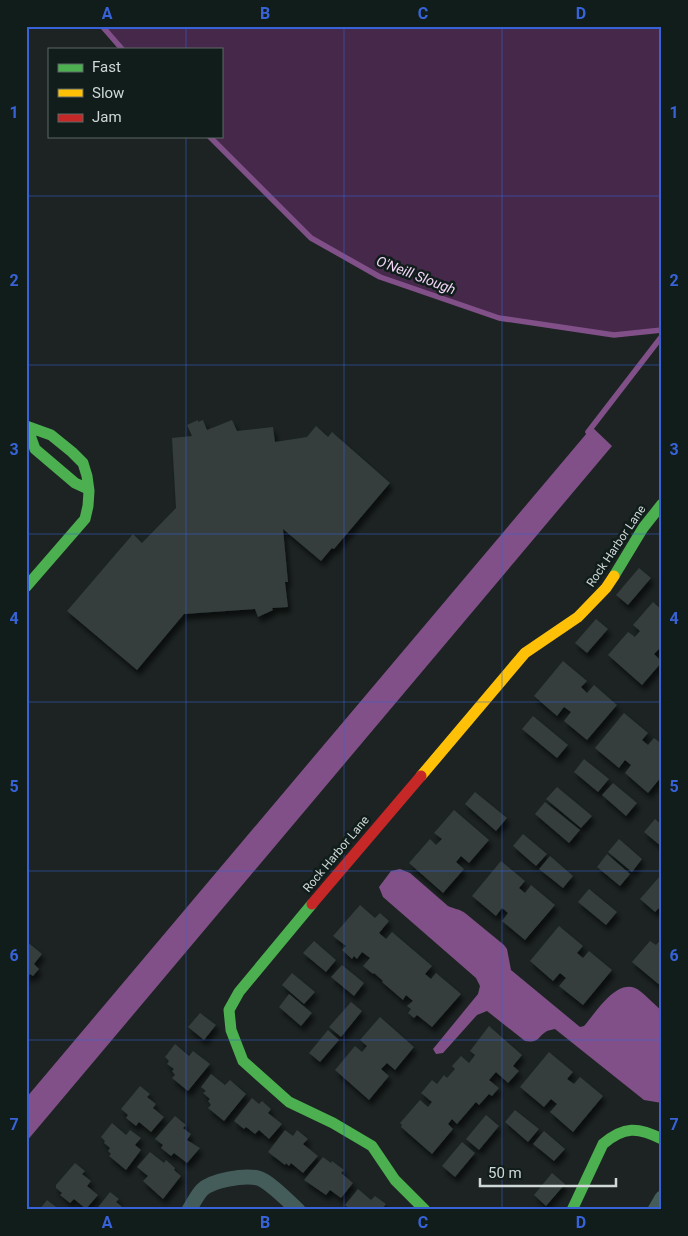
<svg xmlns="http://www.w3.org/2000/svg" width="688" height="1236" viewBox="0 0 688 1236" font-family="Roboto,sans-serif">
<defs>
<filter id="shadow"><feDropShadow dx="3" dy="5.5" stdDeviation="2.5" flood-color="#0009"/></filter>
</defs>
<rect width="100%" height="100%" fill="#1c2322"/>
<!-- green -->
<path fill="#46284b" d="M102 26H662V330L614 335 499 318 380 277 311 238 209 136H221V49H122Z"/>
<!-- water -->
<path fill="#815088" d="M592 427 612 446 26 1142V1098Z
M400 869 410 873 448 906C454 909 460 909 465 913L504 945 507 949 511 970 580 1027 584 1026C595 1014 615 980 635 988 642 991 655 1005 662 1011V1103L644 1100 555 1029C552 1030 549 1030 547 1031 537 1037 540 1043 525 1041L487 1011 477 1015 443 1053 436 1054 433 1049 478 994 480 986 476 978 383 897 379 887 391 871Z"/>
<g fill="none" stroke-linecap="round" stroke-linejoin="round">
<!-- stream -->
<path stroke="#815088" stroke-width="5.5" d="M102 26 122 49
M209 136 311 238 380 277 499 318 614 335 662 330
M588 432 662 336"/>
</g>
<!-- building -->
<path fill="#343e3d" filter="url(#shadow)" d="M198 420V422L203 420 207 430 232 420 237 431 273 427 275 442 307 437 316 426 328 437 332 432 390 483 334 549 332 548 321 561 283 529 288 582H285L288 607 272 608 273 610 258 617 255 609 184 614 137 670 67 611 133 534 142 543 176 508 172 438 192 436 187 425Z
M639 568 651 578 628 605 616 595Z
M653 602 662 610V650L660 648 654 654 662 662 642 685 608 655 628 632 635 637 640 631 633 625Z
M596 619 608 629 587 653 575 643Z
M563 661 587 681 581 687 587 693 594 685 617 705 587 740 564 721 571 712 564 707 557 716 534 696Z
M624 713 648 733 642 740 648 745 654 738 662 744V776L648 793 625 773 631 765 625 760 619 768 595 748Z
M533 716 568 745 557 758 522 729Z
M584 759 609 779 598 792 574 772Z
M613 783 637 803 626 816 602 795Z
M557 787 592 816 581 828 546 799Z
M475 792 507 818 496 831 465 804Z
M545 802 580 830 569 843 535 814Z
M454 810 489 840 469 863 461 856 456 862 464 869 443 893 409 863 430 839 436 845 442 839 434 833Z
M655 819 662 825V847L644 832Z
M523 834 547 854 536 866 513 846Z
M619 839 642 859 632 872 608 852Z
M607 854 630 874 620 886 597 867Z
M550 856 573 876 563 888 539 869Z
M501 861 525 881 519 888 525 893 531 885 555 905 525 940 502 921 508 913 502 908 496 916 472 896Z
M660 876 662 878V905L655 912 640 899Z
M589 889 617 912 606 925 578 902Z
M360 905 375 918 380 913 389 921 379 933 386 939 392 932 432 966 425 974 431 979 436 973 461 994 432 1027 417 1015 414 1018 408 1013 411 1009 407 1006 413 1001 406 995 403 1000 382 982 383 981 374 973 373 974 363 966 370 958 362 952 357 959 354 956 352 959 342 950 346 946 333 936Z
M559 926 583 946 577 953 583 958 589 951 612 970 583 1005 559 986 566 978 560 973 553 981 530 961Z
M662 938V987L632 962 650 941 656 945Z
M26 941 42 954 34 964 39 969 33 976 30 974 26 979Z
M314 941 336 960 326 972 303 953Z
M342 965 364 983 354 996 331 977Z
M292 973 315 992 304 1004 282 985Z
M289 994 312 1013 301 1026 279 1007Z
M351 1002 362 1011 341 1037 329 1027Z
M200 1013 216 1025 204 1040 188 1027Z
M380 1017 414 1047 395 1070 387 1063 381 1069 389 1076 369 1100 335 1070 355 1046 362 1052 367 1046 360 1040Z
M489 1026 522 1055 513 1066 519 1071 508 1083 496 1072 489 1080 499 1088 492 1096 489 1094 479 1105 476 1102 457 1124 452 1119 448 1124 453 1129 432 1154 401 1127 402 1125 400 1123 420 1100 428 1107 432 1102 421 1093 432 1080 437 1084 444 1075 447 1078 455 1069 452 1066 461 1056 469 1063 475 1055 470 1051Z
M328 1030 339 1040 320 1062 309 1053Z
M175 1044 189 1056 193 1051 210 1064 188 1091 172 1078 175 1075 172 1071 174 1069 167 1064 169 1061 165 1057Z
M549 1052 573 1072 567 1079 574 1084 580 1077 603 1096 573 1132 550 1112 557 1104 551 1099 544 1107 520 1087Z
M211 1074 225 1085 230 1080 246 1094 224 1121 208 1108 211 1105 208 1101 210 1099 203 1093 206 1091 201 1087Z
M140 1086 150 1094 147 1097 156 1104 153 1108 164 1117 151 1132 139 1122 136 1126 126 1118 128 1115 121 1109Z
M252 1098 259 1104 262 1101 271 1109 268 1113 282 1124 269 1139 259 1130 255 1134 246 1127 244 1129 234 1121Z
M515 1110 539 1129 528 1142 505 1122Z
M486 1115 499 1126 479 1150 466 1139Z
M175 1116 186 1125 183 1128 191 1134 187 1140 200 1148 187 1163 174 1153 171 1156 161 1148 163 1145 155 1139Z
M112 1123 126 1135 130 1130 141 1138 135 1145 141 1150 126 1170 109 1156 111 1154 108 1151 110 1148 104 1143 105 1141 101 1137Z
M285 1130 293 1136 297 1130 308 1139 303 1144 318 1156 303 1173 291 1163 289 1166 286 1163 285 1165 268 1152Z
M544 1131 565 1149 554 1161 533 1144Z
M462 1142 475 1153 455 1177 442 1166Z
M150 1152 164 1163 166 1160 175 1168 174 1170 181 1176 163 1199 143 1181 148 1176 137 1167Z
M323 1157 331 1163 332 1161 344 1170 341 1173 353 1183 341 1198 330 1190 326 1195 304 1180Z
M75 1163 85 1171 82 1174 91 1181 87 1186 98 1195 86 1209 74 1199 70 1203 60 1195 62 1193 56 1188V1185Z
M552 1173 565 1184 546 1206 534 1195Z
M358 1189 371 1200 375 1196 386 1204 381 1210H351L345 1205Z
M110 1192 119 1199 116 1202 126 1210H96Z
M47 1200 60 1210H39Z"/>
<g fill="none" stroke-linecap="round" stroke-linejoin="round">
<!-- street -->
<path stroke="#445c5a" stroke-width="15" d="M189 1210C193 1204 197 1195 202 1190 212 1180 244 1175 258 1178 269 1181 289 1202 298 1210
M655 1210 662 1198"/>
<!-- fast -->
<path stroke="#4caf50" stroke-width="11" d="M26 426 51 435 72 452 83 463 87 476 89 491 88 506 85 519 26 587
M27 427 35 449 75 483 88 489
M614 576 643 528 662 504
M312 904 239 992 229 1010 231 1030 243 1061 289 1102 333 1123 372 1146 395 1180 425 1210
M572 1210 603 1144C624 1126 638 1127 662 1139"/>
<!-- slow -->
<path stroke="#ffc107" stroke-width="11" d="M421 776 525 653 578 617 606 588 614 576"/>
<!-- jam -->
<path stroke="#c62828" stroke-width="11" d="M312 904 421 776"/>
</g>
<!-- grid -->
<path fill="none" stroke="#3863d8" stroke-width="1" stroke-opacity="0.55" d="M186 26V49M344 26V1210M502 26V1210M186 136V1210M26 196H662M26 365H662M26 534H662M26 702H662M26 871H662M26 1040H662"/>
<g text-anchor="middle" stroke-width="5" stroke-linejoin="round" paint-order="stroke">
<!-- street labels -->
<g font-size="12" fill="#cfd8d6" stroke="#101d1b">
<text transform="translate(616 546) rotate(-56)" y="4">Rock Harbor Lane</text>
<text transform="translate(336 854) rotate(-50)" y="4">Rock Harbor Lane</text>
</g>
<!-- water labels -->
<g font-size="14" font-style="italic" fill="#f5d6f9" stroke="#101d1b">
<text transform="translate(416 275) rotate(21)" y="5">O'Neill Slough</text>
</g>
</g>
<!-- border -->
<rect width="688" height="1236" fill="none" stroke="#101d1b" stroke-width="55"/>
<!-- legend -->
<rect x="48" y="48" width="175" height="90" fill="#101d1b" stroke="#5c6866"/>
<rect x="58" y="64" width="25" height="8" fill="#4caf50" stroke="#5c6866"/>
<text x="92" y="72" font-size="15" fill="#cfd8d6">Fast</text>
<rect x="58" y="89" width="25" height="8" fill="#ffc107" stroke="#5c6866"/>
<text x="92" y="98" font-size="15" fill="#cfd8d6">Slow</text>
<rect x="58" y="114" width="25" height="8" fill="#c62828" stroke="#5c6866"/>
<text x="92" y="122" font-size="15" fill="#cfd8d6">Jam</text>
<!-- scale -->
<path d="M480 1178v8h136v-8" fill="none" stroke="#cfd8d6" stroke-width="2.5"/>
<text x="488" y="1178" font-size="15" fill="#cfd8d6" stroke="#101d1b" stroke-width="4" paint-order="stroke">50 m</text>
<rect x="28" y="28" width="632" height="1180" fill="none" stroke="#3863d8" stroke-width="2"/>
<g font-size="16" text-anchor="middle" font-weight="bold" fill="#3863d8">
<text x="107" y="19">A</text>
<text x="265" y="19">B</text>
<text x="423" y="19">C</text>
<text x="581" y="19">D</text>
<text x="14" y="118">1</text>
<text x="674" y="118">1</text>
<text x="14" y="286">2</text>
<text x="674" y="286">2</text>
<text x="14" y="455">3</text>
<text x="674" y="455">3</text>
<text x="14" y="624">4</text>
<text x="674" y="624">4</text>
<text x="14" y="792">5</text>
<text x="674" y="792">5</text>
<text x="14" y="961">6</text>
<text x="674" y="961">6</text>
<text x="14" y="1130">7</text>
<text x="674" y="1130">7</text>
<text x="107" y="1228">A</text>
<text x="265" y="1228">B</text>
<text x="423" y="1228">C</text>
<text x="581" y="1228">D</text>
</g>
</svg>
